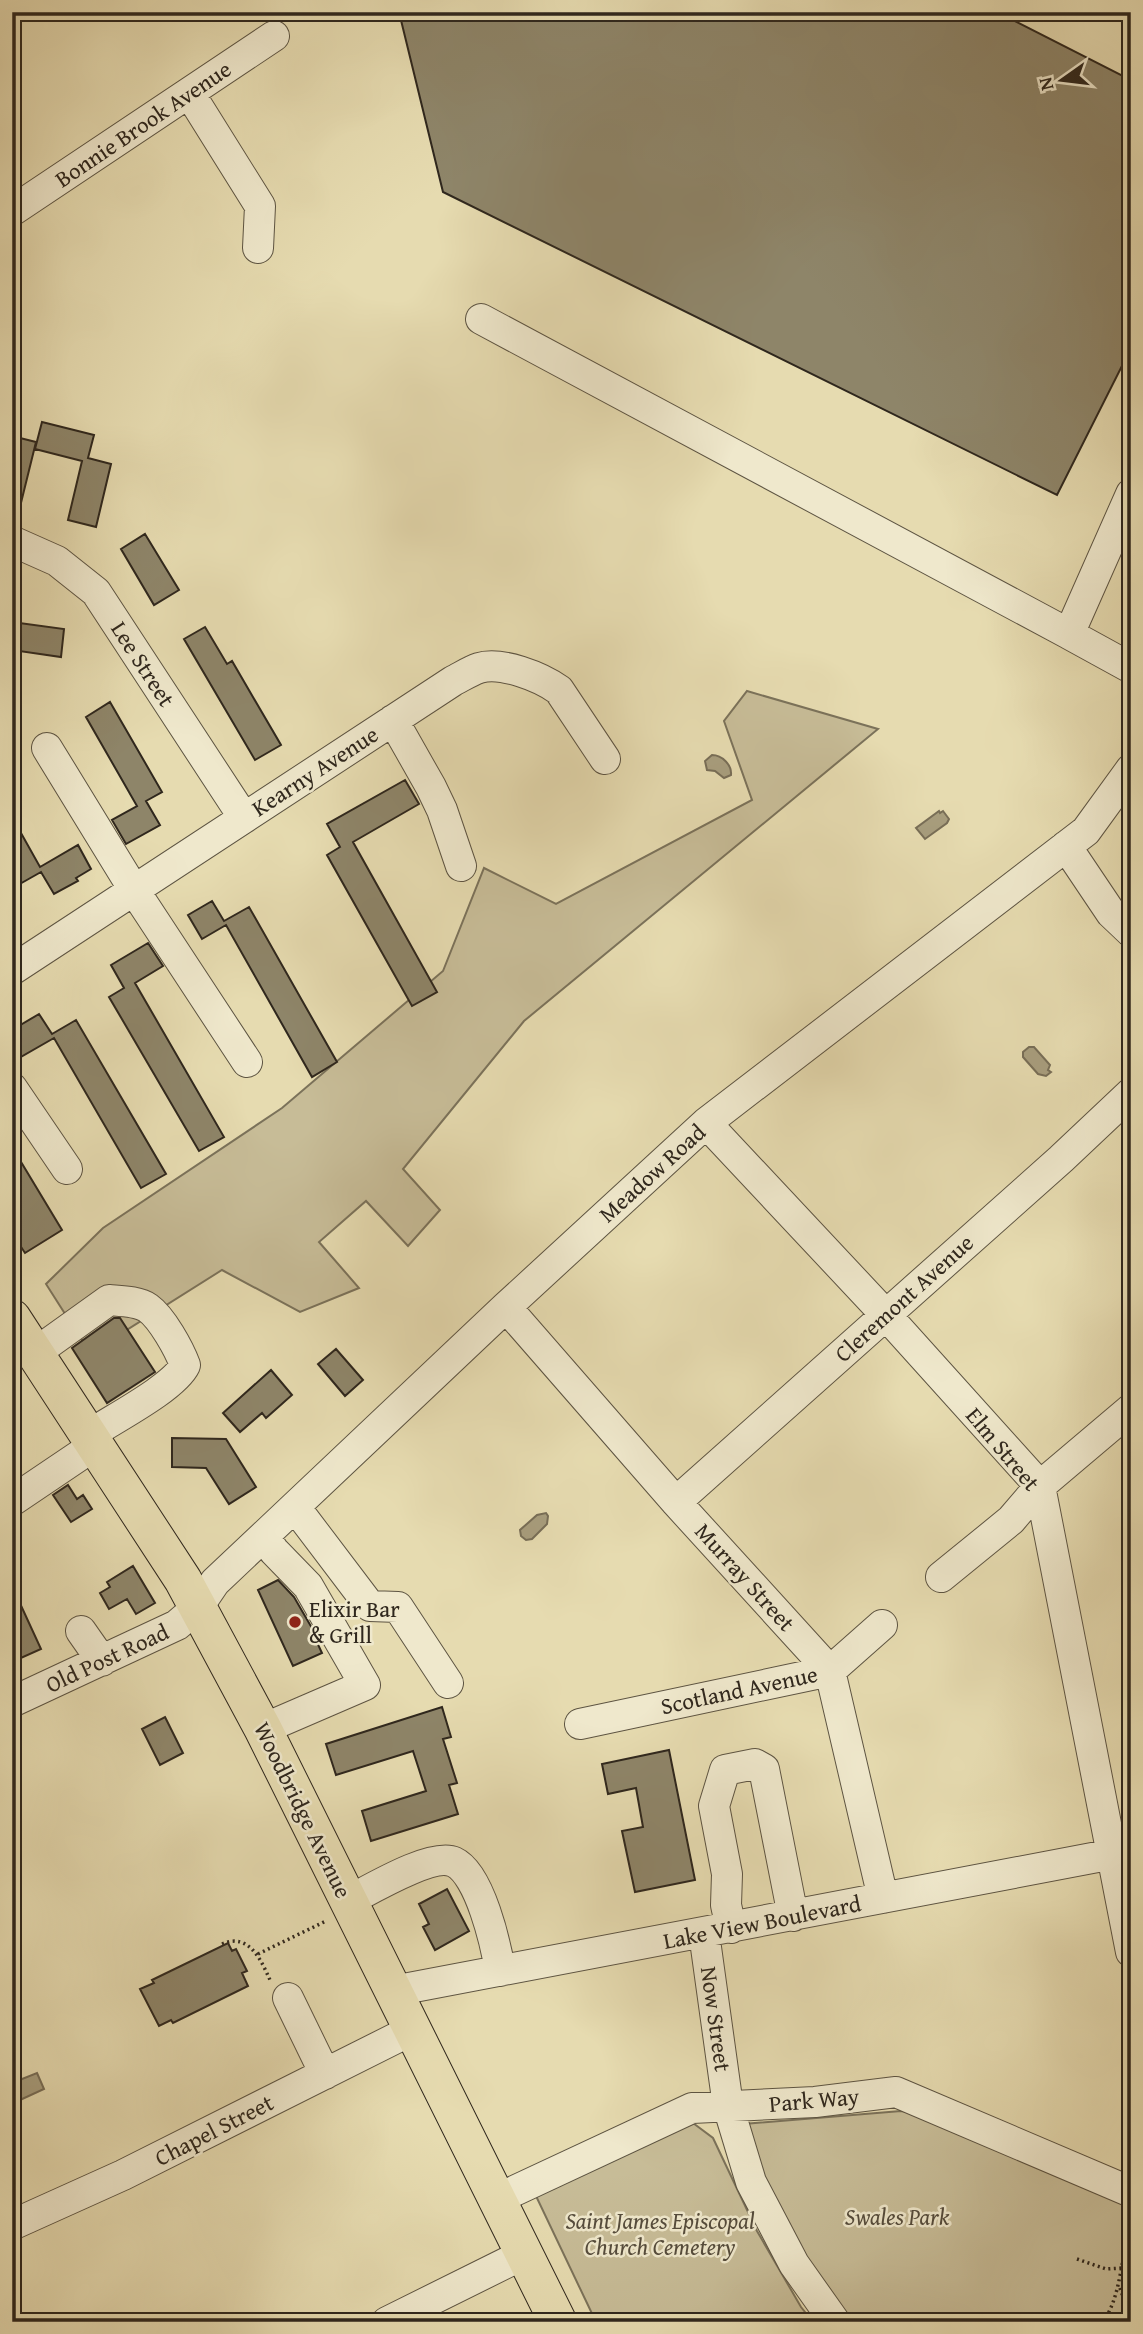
<svg xmlns="http://www.w3.org/2000/svg" width="1143" height="2334" viewBox="0 0 1143 2334" font-family="'Gentium Book Plus',serif">
<rect width="100%" height="100%" fill="#e6dbb0"/>
<filter id="stains"><feTurbulence type="fractalNoise" baseFrequency=".00286" numOctaves="4"/><feColorMatrix values="0 0 0 0 .2 0 0 0 0 .09 0 0 0 0 .02 0 0 0 .5 -.17"/></filter>
<radialGradient id="worn" r=".72"><stop offset=".6" stop-color="#630" stop-opacity="0"/><stop offset="1" stop-color="#630" stop-opacity=".3"/></radialGradient>
<!-- green -->
<path fill="#c7bc97" stroke="#7b725a" stroke-width="2" d="M747 691 878 729 524 1021 403 1169 440 1210 408 1246 366 1201 319 1242 359 1288 300 1312 222 1270 90 1353 46 1284 103 1228 282 1108 443 971 484 868 556 904 752 800 724 721Z
M901 2111 917 2113 1131 2203V2322H849L777 2219 744 2124Z
M693 2123 713 2138 757 2231 801 2307 813 2322H596L536 2196Z"/>
<!-- water -->
<path fill="#a89e7e" stroke="#786e57" stroke-width="2" d="M712 755C722 755 732 765 731 775L724 778 715 771 707 770 705 761Z
M939 811 940 813 943 811 949 819 947 823 925 839 916 828Z
M1029 1047H1034L1050 1065 1048 1070 1051 1072 1046 1076 1038 1074 1023 1057V1052Z
M546 1513 548 1516 547 1524 532 1539 526 1540 521 1536 520 1530 537 1515Z
M37 2073 44 2089 20 2100V2103L15 2105 12 2103V2083Z"/>
<!-- building -->
<path fill="#8e8569" stroke="#2f271d" stroke-width="2" d="M399 12H997L1131 80V348L1057 495 443 192Z
M42 422 94 435 88 458 111 464 96 527 68 520 82 461 35 449Z
M12 436 36 442 18 515 12 514Z
M145 534 179 590 154 605 121 549Z
M12 622 64 629 61 657 12 650Z
M205 627 227 664 232 661 281 745 255 760 184 639Z
M110 702 162 792 146 801 160 825 126 844 112 820 137 806 86 717Z
M405 780 419 804 353 842 437 992 412 1006 327 855 340 847 327 824Z
M12 817 40 867 78 845 91 869 76 878 78 881 54 894 41 872 18 885 12 875Z
M212 901 224 921 249 907 337 1062 312 1077 226 925 202 939 188 915Z
M148 943 163 966 135 983 224 1137 199 1151 109 997 124 988 111 965Z
M39 1014 52 1034 76 1020 166 1174 141 1188 54 1038 12 1062V1030Z
M12 1147 62 1230 25 1253 12 1233Z
M114 1318H120L155 1372 107 1403 72 1348Z
M336 1349 363 1380 345 1396 318 1364Z
M271 1370 292 1395 266 1418 262 1413 240 1432 223 1413Z
M172 1438 226 1439 256 1487 229 1504 206 1468 172 1467Z
M68 1485 77 1499 83 1495 92 1509 71 1522 53 1495Z
M133 1566 155 1603 136 1614 127 1599 109 1609 100 1593 110 1587 107 1582Z
M278 1580 294 1597 316 1635 314 1636 322 1653 293 1666 258 1590Z
M12 1586 41 1649 12 1662Z
M442 1707 451 1737 443 1739 457 1783 449 1785 458 1814 371 1841 362 1811 426 1791 413 1751 336 1775 326 1744Z
M165 1717 183 1753 160 1765 142 1729Z
M669 1750 695 1880 635 1892 622 1831 643 1827 636 1788 608 1794 602 1764Z
M447 1889 469 1931 435 1950 423 1927 429 1924 419 1904Z
M228 1943 232 1951 236 1949 247 1971 242 1973 248 1986 173 2023 171 2020 159 2026 140 1989 154 1983 152 1980Z"/>
<g fill="none" stroke-linecap="round" stroke-linejoin="round">
<!-- minor casing -->
<g stroke="#5d5442" stroke-width="32">
<path id="minor" d="M190 94 260 206 258 248
M12 211 274 36
M481 319 1069 634
M1131 494 1069 634 1131 668
M12 541 57 561 96 592 244 818
M393 720 431 787 442 810 461 866
M47 748 134 890 247 1062
M1066 846 1111 913 1131 932
M12 970 453 681C461 677 470 671 479 668 501 661 541 677 559 690L605 759
M12 1088 67 1169
M706 1123 885 1314 1040 1486 1131 1952
M506 1307 676 1502 830 1671 883 1898
M35 1353 109 1300C120 1301 138 1301 148 1308 162 1318 179 1349 185 1365 174 1388 111 1420 89 1435
M12 1501 95 1445
M676 1502 1061 1159 1131 1093
M295 1507 370 1606 398 1607 448 1683
M941 1577 1011 1520 1040 1486 1131 1409
M81 1631 102 1661
M12 1702 177 1625 198 1607 215 1582 506 1307 706 1123 1086 831 1131 769
M580 1724 830 1671 882 1625
M263 1729 365 1685 308 1586 274 1551 264 1536
M348 1901C368 1891 432 1852 454 1862 480 1874 496 1945 500 1971
M731 1928 726 1905 727 1874 714 1806 725 1770 755 1764 764 1769 793 1916
M704 1933 728 2106 751 2182 794 2264 835 2322
M393 1991 1129 1851
M288 1998 325 2074
M497 2199 692 2108 815 2102 896 2092 1131 2192
M12 2225 123 2175 412 2030
M387 2322 524 2254"/>
</g>
<!-- major casing -->
<g stroke="#2f271d" stroke-width="39">
<path id="major" d="M12 1318 183 1580 263 1729 558 2322"/>
</g>
<!-- path -->
<path stroke="#2f271d" stroke-width="3.5" stroke-dasharray="2 3.5" stroke-linecap="butt" d="M222 1944C249 1932 261 1960 270 1980
M258 1954 326 1921
M1077 2259 1106 2269 1122 2268
M1120 2288 1122 2294 1131 2301
M1103 2322C1122 2294 1119 2262 1131 2231"/>
<!-- minor -->
<use href="#minor" stroke="#efe8cc" stroke-width="30"/>
<!-- major -->
<use href="#major" stroke="#e6dbb0" stroke-width="37"/>
</g>
<!-- markers -->
<circle fill="#8f2418" stroke="#efe8cc" stroke-width="2.5" cx="295" cy="1622" r="7"/>
<g text-anchor="middle" stroke-width="5" stroke-linejoin="round" paint-order="stroke">
<!-- street labels -->
<g font-size="23" fill="#2f271d" stroke="#efe8cc">
<text transform="translate(143 124) rotate(-34)" y="8">Bonnie Brook Avenue</text>
<text transform="translate(143 664) rotate(57)" y="8">Lee Street</text>
<text transform="translate(315 771) rotate(-33)" y="8">Kearny Avenue</text>
<text transform="translate(652 1173) rotate(-42)" y="8">Meadow Road</text>
<text transform="translate(904 1298) rotate(-42)" y="8">Cleremont Avenue</text>
<text transform="translate(1003 1449) rotate(50)" y="8">Elm Street</text>
<text transform="translate(745 1577) rotate(48)" y="8">Murray Street</text>
<text transform="translate(107 1658) rotate(-25)" y="8">Old Post Road</text>
<text transform="translate(739 1690) rotate(-12)" y="8">Scotland Avenue</text>
<text transform="translate(303 1810) rotate(64)" y="8">Woodbridge Avenue</text>
<text transform="translate(762 1922) rotate(-11)" y="8">Lake View Boulevard</text>
<text transform="translate(716 2019) rotate(82)" y="8">Now Street</text>
<text transform="translate(814 2100) rotate(-5)" y="8">Park Way</text>
<text transform="translate(214 2130) rotate(-27)" y="8">Chapel Street</text>
</g>
<!-- poi labels -->
<g font-size="23" fill="#2f271d" stroke="#efe8cc" text-anchor="start">
<text x="309" y="1617">Elixir Bar<tspan x="309" dy="26">&amp; Grill</tspan></text>
</g>
<!-- park labels -->
<g font-size="23" font-style="italic" fill="#554c3c" stroke="#efe8cc">
<text x="897" y="2225">Swales Park</text>
<text x="660" y="2229">Saint James Episcopal<tspan x="660" dy="26">Church Cemetery</tspan></text>
</g>
</g>
<!-- margin -->
<rect width="1143" height="2334" fill="none" stroke="#e6dbb0" stroke-width="42"/>
<rect x="14" y="14" width="1115" height="2306" fill="none" stroke="#2f271d" stroke-width="3.5"/>
<rect x="21" y="21" width="1101" height="2292" fill="none" stroke="#2f271d" stroke-width="2"/>
<!-- north arrow -->
<g transform="translate(1062 80) rotate(256)" stroke="#efe8cc" stroke-width="5" paint-order="stroke">
<path d="M0-5L12 26L0 18L-12 26Z" fill="#2f271d"/>
<text y="-10" font-size="19" font-weight="bold" text-anchor="middle" fill="#2f271d">N</text>
</g>
<rect width="100%" height="100%" filter="url(#stains)"/>
<rect width="100%" height="100%" fill="url(#worn)"/>
</svg>
